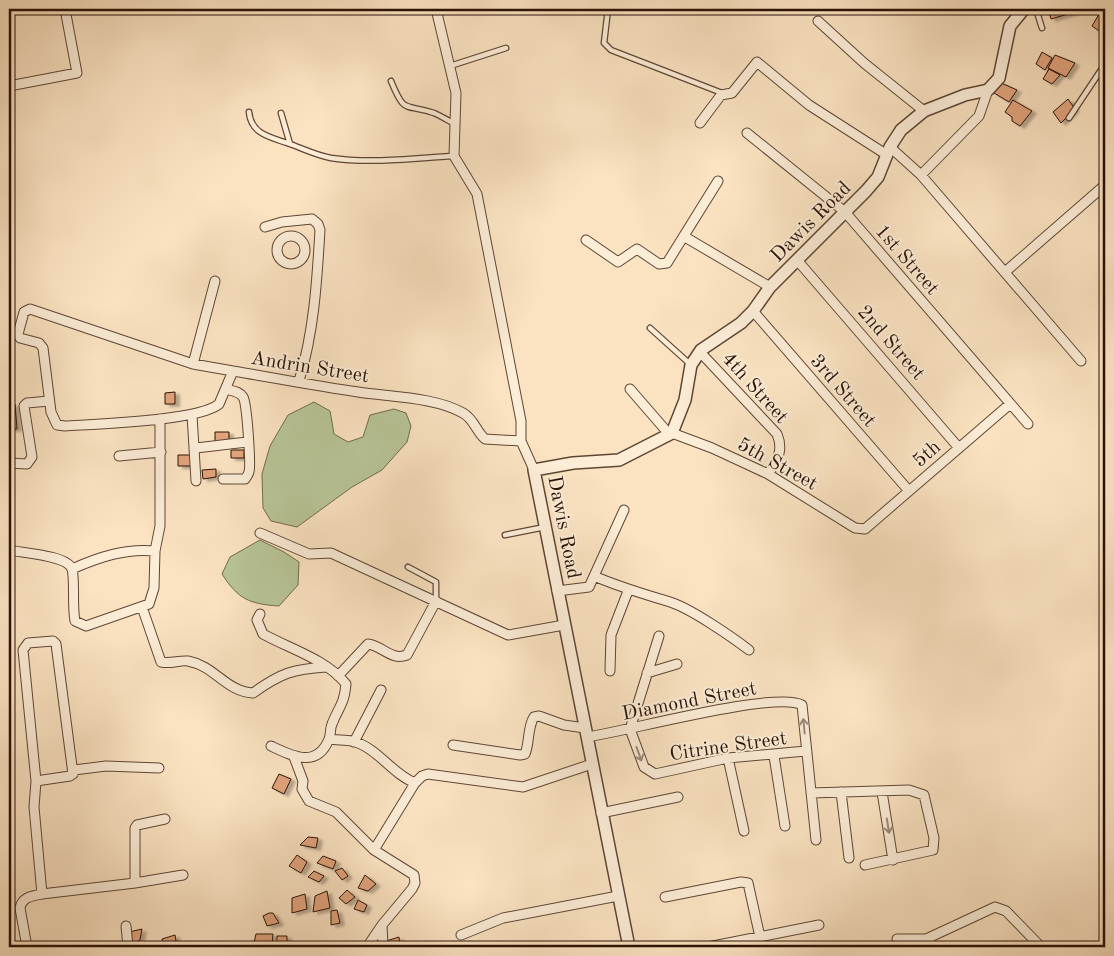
<svg xmlns="http://www.w3.org/2000/svg" width="1114" height="956" viewBox="0 0 1114 956" font-family="'Old Standard TT',serif">
<defs>
<filter id="shadow"><feDropShadow dx="4.5" dy="2.5" stdDeviation="1" flood-color="#0004"/></filter>
</defs>
<rect width="100%" height="100%" fill="#fbe3c2"/>
<filter id="stains"><feTurbulence type="fractalNoise" baseFrequency=".004" numOctaves="4"/><feColorMatrix values="0 0 0 0 .2 0 0 0 0 .09 0 0 0 0 .02 0 0 0 .5 -.17"/></filter>
<radialGradient id="worn" r=".72"><stop offset=".6" stop-color="#630" stop-opacity="0"/><stop offset="1" stop-color="#630" stop-opacity=".3"/></radialGradient>
<!-- green -->
<path fill="#b8c598" stroke="#716b4f" d="M314 402 330 411 334 434 348 442 363 437 370 415 394 409 406 413 411 426 407 442 382 470 352 487 297 527 271 521 263 508 262 474 270 446 288 415Z
M260 540 284 552 299 562 298 585 279 606C249 604 238 599 222 574L230 557Z"/>
<!-- building -->
<path fill="#e2a47d" stroke="#2a1106" filter="url(#shadow)" d="M1048 9H1085L1051 19Z
M1102 9H1105V35L1092 26Z
M1042 52 1052 58 1045 70 1036 64Z
M1055 55 1075 63 1066 77 1048 68Z
M1049 69 1060 75 1052 84 1043 79Z
M999 82 1017 90 1009 102 994 93Z
M1068 99 1075 109 1061 123 1053 112Z
M1013 100 1032 111 1020 126 1012 121V117L1005 112Z
M175 392V404H165V393Z
M15 404 17 429H9V405Z
M215 432H229V442L215 444Z
M231 450H244V458H231Z
M178 455H192V466H178Z
M216 469V477L203 479 202 470Z
M279 774 291 779 284 794 272 788Z
M308 837 318 838 316 848 300 845Z
M297 855 307 862 301 873 289 866Z
M323 856 336 861 333 869 317 863Z
M342 868 348 876 342 880 335 871Z
M314 871 324 876 319 882 308 877Z
M365 875 376 884 368 891 358 888Z
M347 890 355 897 346 904 339 898Z
M327 891 330 908 313 912 315 896Z
M305 894 307 909 292 913V898Z
M358 900 367 905 364 912 354 909Z
M337 910 340 923 331 925V911Z
M269 913H273L279 923 267 926 263 916Z
M142 929 140 940 131 945 129 932Z
M256 934H273L272 945 253 947Z
M175 935 177 947H163L162 939Z
M277 936H287V947H277Z
M399 937 400 947H388L386 941Z"/>
<g fill="none" stroke-linecap="round" stroke-linejoin="round">
<!-- service casing -->
<g stroke="#5e4635" stroke-width="7">
<path id="service" d="M608 9 604 43 611 50 722 93
M1036 9 1042 28
M450 66 506 48
M391 81C405 115 404 103 434 113 441 116 449 121 455 124
M249 112C251 134 270 137 287 143 302 148 315 155 331 158 371 164 414 158 454 156
M281 113 290 144
M1069 118 1105 64
M650 328 690 364
M505 535 545 527
M408 567 436 582V601"/>
</g>
<!-- minor casing -->
<g stroke="#5e4635" stroke-width="11">
<path id="minor" d="M436 9 456 93 454 156 477 194 521 421V441L534 470
M818 21 864 63 924 111
M9 86 77 73 65 9
M700 123 721 95 732 93 757 62 809 105 887 155
M747 133 845 212 1028 424
M890 147 921 175 1081 361
M921 175 979 116 988 90
M265 227 282 222 312 219 318 224 320 230C317 281 314 332 299 381
M277 250a14 14 0 1 1 28 0a14 14 0 1 1-28 0Z
M685 237 770 287
M586 240 618 262 637 249 659 264 667 263 718 181
M797 260 959 448
M1005 272 1105 185
M753 311 909 491
M700 352 777 434C784 451 777 460 768 474
M193 364 215 281
M233 371 193 364 30 309 24 312 18 334 20 338 39 343 43 348 51 412 57 425 65 426C96 424 199 421 219 404L233 371C275 378 316 386 358 392 390 397 435 397 463 413 474 419 476 431 485 439L521 441
M630 389 669 434
M192 415 196 481
M672 433 712 448 768 474 855 528 865 529 1010 404
M196 448 247 442
M119 456 161 452
M9 463 27 464 32 457 24 406 27 403 49 401
M223 479H245C246 478 249 473 249 472 251 465 247 403 243 397 239 391 232 391 226 389
M260 533 309 554 331 553 508 635 564 625
M9 550C22 553 67 555 72 569 75 579 72 606 75 621L86 626 149 604 154 588 155 551C126 548 99 557 72 569
M155 551 160 526V419
M594 576C619 587 644 594 670 602 690 608 732 637 749 650
M557 591 589 587 624 510
M142 607 161 662C171 664 179 660 188 661 215 666 225 691 253 693 281 673 293 669 326 667
M260 614 257 620 263 634C290 649 326 659 346 684 344 705 339 706 332 724 330 728 331 734 329 739 317 769 292 756 271 746
M659 636 630 729 644 767 655 774 728 758 806 751
M610 671 611 635 628 591
M647 673 677 664
M338 676 368 644C383 646 391 661 407 655L436 601
M587 737C624 732 777 690 802 705L816 840
M329 739C336 740 345 740 352 741 377 747 392 774 415 783
M354 742 381 690
M453 745 520 755 525 754C530 742 527 728 534 717L539 716 564 725 585 728
M774 756 785 826
M294 757 303 781 302 789 309 801 336 812 374 850 414 875 415 883 412 889 382 925 367 947
M728 758 744 831
M74 770 106 766 159 768
M36 781 70 776 73 774 56 644 53 641 28 643 23 650 36 781 34 807 42 894
M841 792 849 858
M882 792 893 860
M811 793 909 790 924 795 934 838 933 850 865 865
M601 813 678 797
M374 850 415 783 422 776 428 774 523 787 592 764
M135 883 183 875
M665 897 741 882 748 883 760 937
M382 925 383 947
M126 926 128 947
M461 935 503 918 618 896
M897 939H926L995 907 1006 911 1041 947
M926 939 934 947
M27 947 20 908C22 897 32 896 42 894L135 883V828L137 825 165 819
M708 947 819 925"/>
</g>
<!-- tertiary casing -->
<g stroke="#5e4635" stroke-width="14">
<path id="tertiary" d="M629 947 534 470 573 463 619 460 672 433 685 400 691 365 701 350 741 323 753 311 770 287 866 191 878 177 890 147 901 130 924 111 965 95 988 90 999 78 1010 26 1024 9"/>
</g>
<!-- service -->
<use href="#service" stroke="#fcedd7" stroke-width="4.5"/>
<!-- minor -->
<use href="#minor" stroke="#fcedd7" stroke-width="9"/>
<!-- tertiary -->
<use href="#tertiary" stroke="#fcedd7" stroke-width="11"/>
</g>
<!-- one-way arrows -->
<defs><path id="oneway-shaft" d="M-6 0H5M1.5-3L5.5 0L1.5 3" fill="none" stroke-width="1.6" stroke-linecap="round" stroke-linejoin="round" transform="scale(1.25)"/></defs>
<g stroke="#9e8a79">
<use href="#oneway-shaft" transform="translate(804 726) rotate(-95)"/>
<use href="#oneway-shaft" transform="translate(639 754) rotate(70)"/>
<use href="#oneway-shaft" transform="translate(888 826) rotate(81)"/>
</g>
<g text-anchor="middle" stroke-width="4" stroke-linejoin="round" paint-order="stroke">
<!-- street labels -->
<g font-size="20" fill="#2a1106" stroke="#fcedd7">
<text transform="translate(810 221) rotate(-45)" y="7">Dawis Road</text>
<text transform="translate(908 259) rotate(49)" y="7">1st Street</text>
<text transform="translate(892 342) rotate(49)" y="7">2nd Street</text>
<text transform="translate(310 366) rotate(9)" y="7">Andrin Street</text>
<text transform="translate(756 387) rotate(48)" y="7">4th Street</text>
<text transform="translate(844 390) rotate(49)" y="7">3rd Street</text>
<text transform="translate(926 453) rotate(-41)" y="7">5th</text>
<text transform="translate(778 463) rotate(29)" y="7">5th Street</text>
<text transform="translate(565 527) rotate(79)" y="7">Dawis Road</text>
<text transform="translate(689 700) rotate(-11)" y="7">Diamond Street</text>
<text transform="translate(728 745) rotate(-8)" y="7">Citrine Street</text>
</g>
</g>
<!-- margin -->
<rect width="1114" height="956" fill="none" stroke="#fbe3c2" stroke-width="30"/>
<rect x="10" y="10" width="1094" height="936" fill="none" stroke="#2a1106" stroke-width="2.5"/>
<rect x="15" y="15" width="1084" height="926" fill="none" stroke="#2a1106"/>
<rect width="100%" height="100%" filter="url(#stains)"/>
<rect width="100%" height="100%" fill="url(#worn)"/>
</svg>
